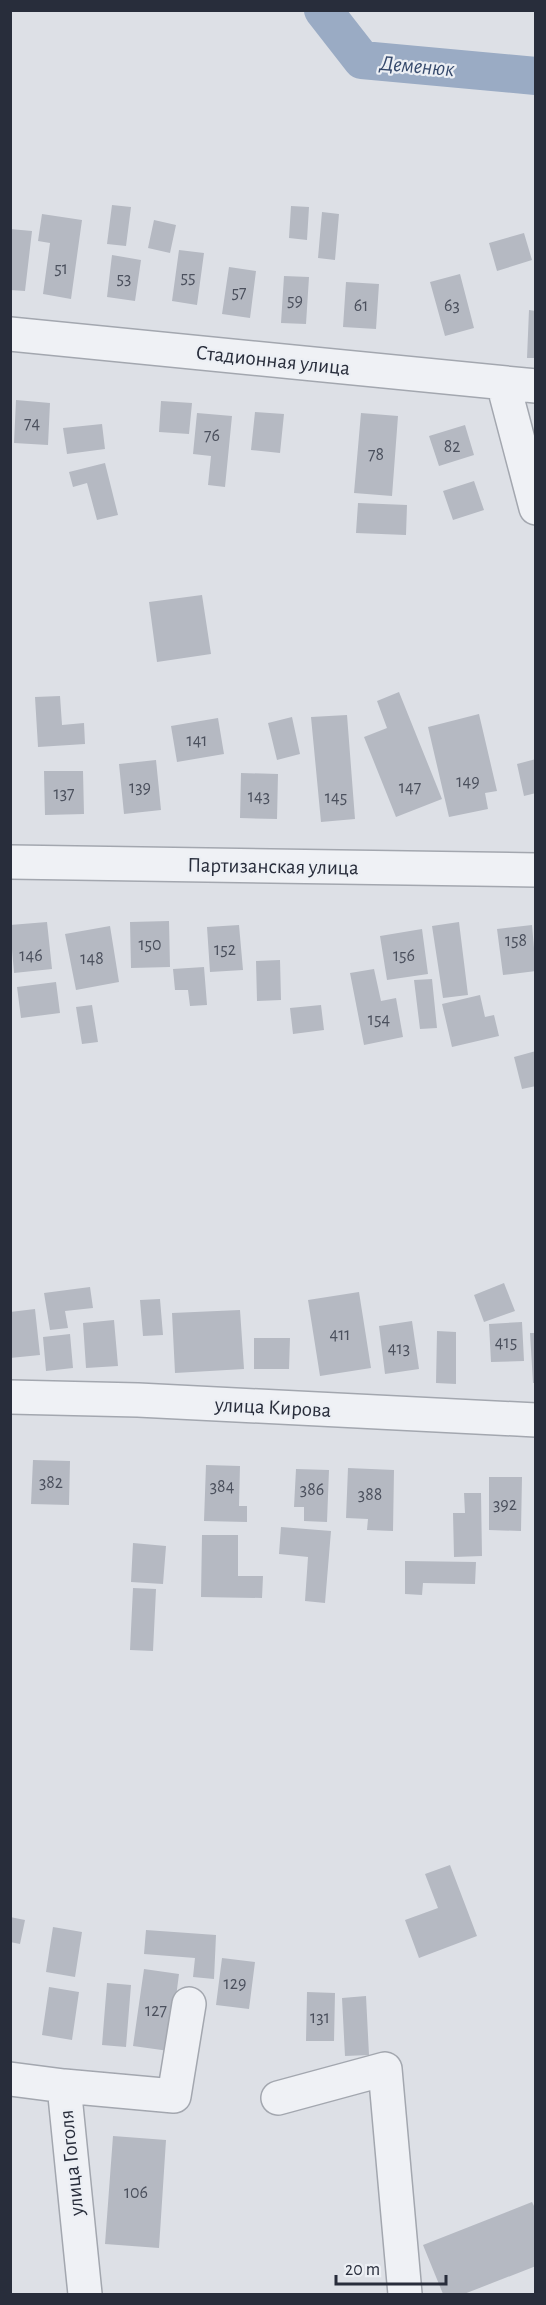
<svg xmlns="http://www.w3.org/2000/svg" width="546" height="2305" viewBox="0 0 546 2305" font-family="'Alegreya Sans',sans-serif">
<rect width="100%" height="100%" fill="#dde0e6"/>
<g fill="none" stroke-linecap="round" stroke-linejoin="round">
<!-- canal -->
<path stroke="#9aabc4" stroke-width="38" d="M323 10 362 60 536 76"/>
</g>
<!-- building -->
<path fill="#b5b9c2" d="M112 205 131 207 126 246 107 244Z
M291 206 309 207 307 240 289 238Z
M322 212 339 214 335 260 318 258Z
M42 214 82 220 71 299 43 294 50 243 38 241Z
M154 220 176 225 170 253 148 248Z
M10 229 32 231 25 291 10 290Z
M524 233 532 260 497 271 489 243Z
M179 250 204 253 197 305 172 301Z
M112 255 141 260 135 301 107 297Z
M229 267 256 271 250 318 222 314Z
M460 274 474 328 445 336 430 282Z
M284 276 309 277 306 324 281 323Z
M346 282 379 284 376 329 343 327Z
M529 310 536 311V358H527Z
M16 400 50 403 48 445 14 443Z
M161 401 192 403 189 434 159 432Z
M255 412 284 414 280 453 251 450Z
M197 413 232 416 225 487 208 485 211 456 193 454Z
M361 413 398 416 392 496 354 493Z
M102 424 105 449 67 454 63 428Z
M465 425 474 455 439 466 429 436Z
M105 463 118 515 97 520 87 483 73 487 69 472Z
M474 481 484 510 453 520 443 491Z
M358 503 407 505 406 535 356 533Z
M202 595 211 654 157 662 149 602Z
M399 692 442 799 396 817 364 737 387 728 377 701Z
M60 696 62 725 84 723 85 744 38 747 35 697Z
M479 714 497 791 485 793 488 809 449 817 428 727Z
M347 715 355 819 321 822 311 717Z
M292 717 300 754 277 760 268 723Z
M218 718 224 754 177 762 171 726Z
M536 759V793L524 796 517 764Z
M156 760 161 810 124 814 119 764Z
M44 771H83L84 814 45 815Z
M241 773 278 774 277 819 240 818Z
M169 921 170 967 131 968 130 922Z
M47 922 52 969 14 973 10 925Z
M459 922 468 995 443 998 432 926Z
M239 925 243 970 210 972 207 927Z
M532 925 536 971 503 975 497 929Z
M110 926 119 982 76 990 65 934Z
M422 929 428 974 387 980 380 936Z
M280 960 281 1000 257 1001 256 961Z
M204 967 207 1005 190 1006 188 990H175L173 969Z
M374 969 381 1001 396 998 403 1037 364 1045 350 973Z
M432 979 437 1028 420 1029 414 980Z
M56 982 60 1013 21 1018 17 987Z
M480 995 485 1017 494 1015 499 1036 452 1047 442 1004Z
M92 1005 98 1042 82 1044 76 1007Z
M321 1005 324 1030 293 1034 290 1008Z
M536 1051V1086L522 1089 514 1057Z
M504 1283 515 1311 484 1322 474 1295Z
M90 1287 93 1308 65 1311 68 1328 50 1330 44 1293Z
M359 1292 371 1368 320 1376 308 1300Z
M160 1299 163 1335 143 1336 140 1300Z
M35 1309 40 1355 10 1358V1312Z
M240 1310 244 1369 175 1373 172 1313Z
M114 1320 118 1366 86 1368 83 1323Z
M412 1321 419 1369 385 1374 379 1326Z
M522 1322 524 1361 491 1362 489 1324Z
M437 1331 456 1332V1384L436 1383Z
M530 1333H536V1383H533Z
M70 1334 73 1368 46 1371 43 1337Z
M254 1338H290L289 1369H254Z
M33 1460 70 1461 69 1505 31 1504Z
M206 1465 240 1466 239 1506H247V1522L204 1521Z
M348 1468 394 1470 393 1531 367 1530 368 1519 346 1518Z
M296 1469 329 1470 327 1522 304 1521V1507H294Z
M489 1477H522L521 1531 489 1530Z
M464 1493H481L482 1556 454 1557 453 1513H465Z
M281 1527 331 1531 325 1603 305 1601 308 1557 279 1554Z
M202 1535H238V1576H263L262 1598 201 1597Z
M133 1543 166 1546 163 1584 131 1582Z
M405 1561 476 1562 475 1584 423 1583 422 1595 405 1594Z
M133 1588 156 1589 153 1651 130 1650Z
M450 1865 477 1936 419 1958 405 1920 438 1908 425 1874Z
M10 1917 25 1920 20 1944 10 1942Z
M53 1927 82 1932 75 1977 46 1972Z
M146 1930 216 1935 214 1979 193 1977 195 1958 144 1954Z
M222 1958 255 1962 249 2009 216 2005Z
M144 1969 179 1974 169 2051 133 2046Z
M107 1983 131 1985 126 2047 102 2045Z
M49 1987 79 1992 72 2040 42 2035Z
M307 1992 335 1993 334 2041H306Z
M366 1996 369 2055 345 2056 342 1998Z
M113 2136 166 2140 159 2248 105 2244Z
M532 2202 536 2210V2266L464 2294H443L423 2245Z"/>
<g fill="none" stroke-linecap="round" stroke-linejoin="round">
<!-- minor casing -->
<g stroke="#a3a7af" stroke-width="36">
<path id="minor" d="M10 334 536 386
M503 383 536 508
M10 862 536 870
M10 1397 138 1400 536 1420
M10 2079 64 2086 85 2294
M64 2086 174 2096 189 2004
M278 2098 385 2069 405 2294"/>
</g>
<!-- minor -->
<use href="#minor" stroke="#eff1f5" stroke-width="33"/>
</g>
<g text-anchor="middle" stroke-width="4.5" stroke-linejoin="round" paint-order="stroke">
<!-- number labels -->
<g font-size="18" fill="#4b505d">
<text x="61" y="274">51</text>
<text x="188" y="283">55</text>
<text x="124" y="284">53</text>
<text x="239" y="298">57</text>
<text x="295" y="306">59</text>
<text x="361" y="311">61</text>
<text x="452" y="311">63</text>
<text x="32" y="429">74</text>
<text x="212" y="441">76</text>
<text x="452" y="452">82</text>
<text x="376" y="460">78</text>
<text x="197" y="746">141</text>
<text x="468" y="787">149</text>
<text x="140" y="793">139</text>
<text x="410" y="793">147</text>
<text x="64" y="799">137</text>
<text x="259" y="802">143</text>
<text x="336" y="803">145</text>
<text x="516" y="946">158</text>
<text x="150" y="950">150</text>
<text x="225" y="955">152</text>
<text x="31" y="961">146</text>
<text x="404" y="961">156</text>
<text x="92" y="964">148</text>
<text x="379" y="1025">154</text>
<text x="340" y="1340">411</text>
<text x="506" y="1348">415</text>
<text x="399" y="1354">413</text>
<text x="51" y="1488">382</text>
<text x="222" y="1492">384</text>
<text x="312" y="1495">386</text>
<text x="370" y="1500">388</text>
<text x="505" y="1510">392</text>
<text x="235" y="1989">129</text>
<text x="156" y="2016">127</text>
<text x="320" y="2023">131</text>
<text x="136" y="2198">106</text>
</g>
<!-- street labels -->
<g font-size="21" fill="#282d3b" stroke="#eceff4">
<text transform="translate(273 360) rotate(6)" y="7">Стадионная улица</text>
<text transform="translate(273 866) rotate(1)" y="7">Партизанская улица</text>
<text transform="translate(273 1407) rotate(3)" y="7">улица Кирова</text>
<text transform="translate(71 2163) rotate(-96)" y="7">улица Гоголя</text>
</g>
<!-- water labels -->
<g font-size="22" font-style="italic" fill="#35496c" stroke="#eceff4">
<text transform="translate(417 65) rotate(5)" y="8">Деменюк</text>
</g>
</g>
<!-- border -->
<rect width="546" height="2305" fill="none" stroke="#282d3b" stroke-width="24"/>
<!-- scale -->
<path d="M336 2275v9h110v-9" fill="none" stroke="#282d3b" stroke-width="3"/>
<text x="345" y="2275" font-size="18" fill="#282d3b" stroke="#eceff4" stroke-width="4.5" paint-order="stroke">20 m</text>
</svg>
